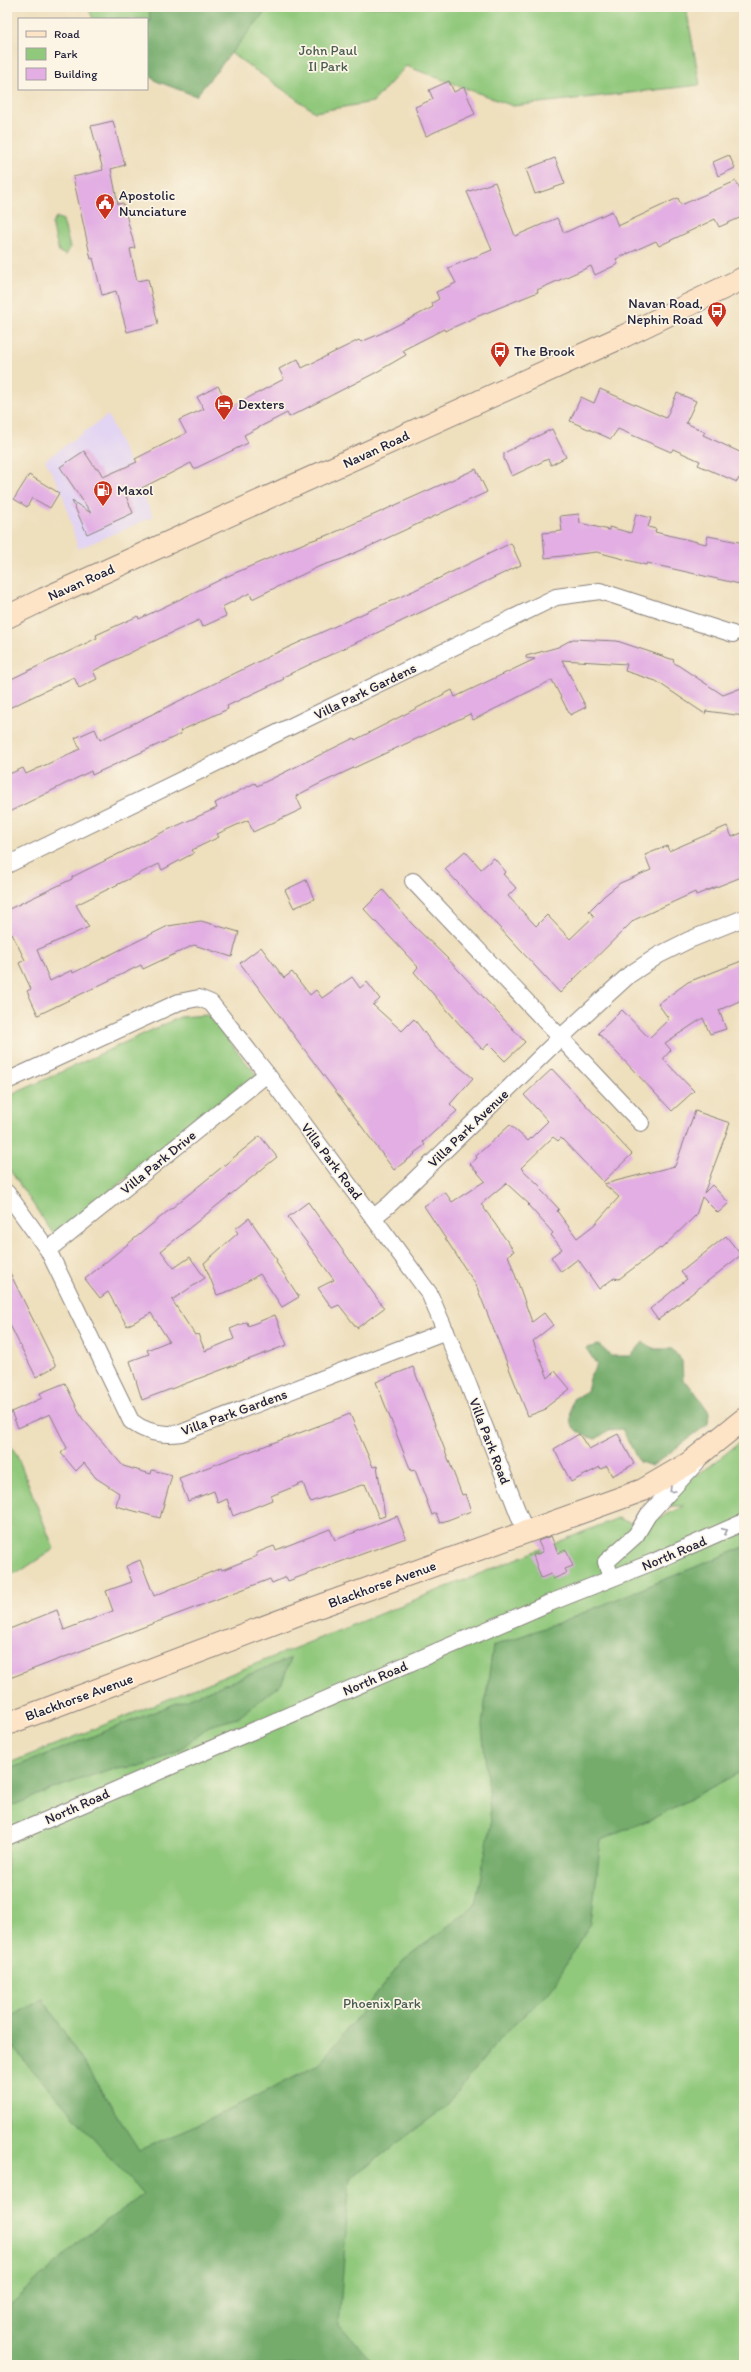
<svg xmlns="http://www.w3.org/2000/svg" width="751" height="2372" viewBox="0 0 751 2372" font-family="Itim,sans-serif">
<rect width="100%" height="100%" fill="#fcf5e5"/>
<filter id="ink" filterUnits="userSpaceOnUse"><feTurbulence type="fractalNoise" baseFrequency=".025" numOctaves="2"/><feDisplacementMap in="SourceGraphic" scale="8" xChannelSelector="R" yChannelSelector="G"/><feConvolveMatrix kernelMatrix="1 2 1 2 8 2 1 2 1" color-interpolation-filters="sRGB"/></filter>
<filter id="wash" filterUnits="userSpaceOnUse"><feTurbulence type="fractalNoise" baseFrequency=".012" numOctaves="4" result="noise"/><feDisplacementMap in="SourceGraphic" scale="16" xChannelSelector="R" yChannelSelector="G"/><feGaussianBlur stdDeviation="0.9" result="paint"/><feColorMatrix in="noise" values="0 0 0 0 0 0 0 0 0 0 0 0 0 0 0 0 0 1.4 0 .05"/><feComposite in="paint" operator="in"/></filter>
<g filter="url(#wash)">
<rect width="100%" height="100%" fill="#eedfbd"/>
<!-- built -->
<path fill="#e2d4f3" d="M108 415 153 517 78 549 62 492 45 460Z"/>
<!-- green -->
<path fill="#90c87c" stroke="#59755c" d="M88 7H686L700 85 513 106 406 66 373 102 315 112 201 32 147 64V19H93Z
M56 217 63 220 70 248 66 255 59 252 52 224Z
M208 1015 257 1076 54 1235 7 1166V1097L180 1017Z
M744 1439V2365H7V1764L618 1518 640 1527 684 1506H669L676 1487 709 1467Z
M7 1441 17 1455 54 1549 19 1572 7 1575Z"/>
<!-- forest -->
<path fill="#74ac6c" stroke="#4b6754" d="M149 7H269L196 96 156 81 147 71V25L150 21Z
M643 1342 655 1349H672L682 1361 683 1380 693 1389 709 1412 708 1424 652 1466 639 1462 622 1429 609 1430 596 1439C570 1433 567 1422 573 1399L587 1391 591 1374 597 1365 586 1348 599 1345 611 1356H631Z
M744 1547V1770L654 1818 601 1840 591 1923 551 1990 503 2035 443 2109 350 2178 339 2324 375 2365H7V2308L85 2236 143 2195 7 2041V2019L43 1999 139 2150 198 2125 317 2066 403 1961 475 1905 491 1824 482 1725 493 1646 558 1623Z
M291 1658 282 1683 238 1718 209 1726 179 1750 147 1765 108 1770 50 1790 7 1808V1770Z"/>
<g id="blocks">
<!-- building -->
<path fill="#e2aee3" d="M449 81 454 92 464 87 475 114 426 136 415 107 433 99 429 90Z
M113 121 125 165 111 169 118 204 123 203 135 248 130 249 137 281 148 279 158 324 127 332 116 291 102 295 93 258 91 259 73 177 103 170 91 126Z
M729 155 735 168 718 176 713 162Z
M555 158 565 184 535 194 526 169Z
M736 181 744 198V216L719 227 715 219 659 246 656 241 616 259 618 264 595 275 591 266 537 290 538 292 476 317 445 331 444 329 403 350 406 355 375 373 289 417 287 413 244 435 248 443 194 469 191 463 126 496 133 513 87 534 72 501 91 513 60 467 84 451 96 469 98 468 103 477 137 462 135 459 186 433 179 420 204 409 197 397 218 386 231 407 284 379 279 369 298 359 302 368 359 340 361 342 382 333 433 307 432 303 439 299 436 292 456 283 448 268 492 250 467 192 495 182 515 236 557 218 564 233 612 211 618 226 678 198 681 205Z
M600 389 666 418 677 393 696 401 686 423 705 432 703 435 744 454V481L739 478 737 482 698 465 700 461 673 449 671 452 618 429 611 439 570 421 581 397 594 403Z
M552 429 566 457 551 465 548 459 512 476 504 459V453Z
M476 469 487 492 342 559 318 567 252 599 250 593 222 607 226 616 202 627 199 620 150 643 93 671 97 679 79 688 74 677 7 709V681L97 638 96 635 138 616 139 619 228 576 307 542 331 534Z
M29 475 59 493 50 508 32 498 27 507 14 499Z
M579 514 580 523 609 530V527L631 533 636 514 651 518 648 527 656 529 655 532 706 544 708 536 744 543V585L647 563 646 565 597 552 545 558 543 533 562 531 560 516Z
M511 543 521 565 283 677 284 679 227 706 228 709 180 731 181 734 92 775 91 771 7 813V775L23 768 26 774 80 749 75 738 95 729 100 740 278 652 413 591Z
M573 639 617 641 674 660 673 662 723 695 744 687V716L706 711 705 714 656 681 625 671 627 664 562 660 586 707 570 715 552 680 473 720 470 714 317 785 296 796 302 809 253 832 248 820 217 834 219 837 192 850 194 853 162 870 159 864 76 905 89 927 37 950 50 981 72 970 73 973 168 926 201 921 239 932 232 957 194 945 143 969 141 965 38 1015 27 991 31 989 19 963 25 960 12 934 7 936V910L72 879V877L163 832 217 808 215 803 255 783 257 786 354 738 355 740 452 690 455 697 535 659 526 658V656L558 647Z
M727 826 732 837 744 832V876L696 895 695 892 634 920 560 993 445 869 465 851 481 869 494 858 506 872 503 874 516 888 508 896 536 926 547 915 570 939 594 916 589 911 604 896 620 883 651 870 645 855 667 846 669 851Z
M306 880 314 899 294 908 285 890Z
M383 890 412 924 448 959 525 1042 505 1061 488 1044 483 1050 468 1034 414 972 418 967 364 909Z
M261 947 284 978 292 972 310 995 316 990 322 998 352 977 360 988 367 982 380 999 373 1005 402 1031 414 1019 436 1048 473 1078 450 1104 457 1111 423 1142 425 1145 414 1153 415 1154 394 1170 240 963Z
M744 960V999L719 1010 726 1029 710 1034 703 1018 665 1043 671 1050 663 1059 694 1091 672 1111 598 1033 622 1010 649 1038 669 1019 658 1004 688 982Z
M552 1069 632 1154 603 1182 561 1138 558 1141 553 1137 521 1168 541 1187 540 1189 559 1209 557 1211 577 1238 594 1225 619 1197 604 1184 675 1166 695 1111 730 1123 704 1193 712 1185 729 1203 718 1213 702 1197 696 1215 661 1249 660 1248 619 1279 614 1278 599 1289 578 1259 561 1272 551 1257 562 1249 551 1235 553 1233 528 1205 529 1204 506 1183 481 1204 514 1251 508 1255 532 1322 544 1313 553 1325 533 1341 548 1378 555 1371 570 1389 545 1408 546 1409 528 1416 476 1285 424 1206 445 1192 452 1202 485 1181 470 1164 477 1158 476 1156 510 1125 528 1141 548 1121 524 1095Z
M260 1136 277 1157 161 1251 174 1268 190 1257 205 1278 172 1300 195 1335 198 1334 205 1351 234 1339 230 1329 247 1322 248 1326 275 1315 287 1345 142 1400 130 1361 149 1354 147 1350 169 1341 151 1313 127 1326 108 1292 100 1298 85 1279Z
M308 1202 384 1308 357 1328 339 1305 332 1308 318 1288 334 1280 288 1217Z
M249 1218 271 1250 270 1251 277 1260 276 1262 299 1297 282 1307 260 1274 232 1290 217 1295 204 1263 238 1233 235 1229Z
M726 1236 741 1255 658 1320 650 1309 687 1279 681 1272Z
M7 1267 56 1366 36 1377 7 1319Z
M413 1367 462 1495 465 1494 471 1511 440 1523 436 1513 432 1515 415 1470 411 1471 376 1382Z
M65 1383 82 1418 123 1466 151 1474 152 1470 172 1475 160 1518 116 1506 119 1493 96 1478 84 1463 76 1471 61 1453 67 1448 50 1414 18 1428 11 1412 42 1398 40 1393Z
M350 1414 373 1467 377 1466 385 1516 379 1518 365 1484 310 1502 303 1483 271 1496 272 1500 233 1516 227 1499 218 1503 214 1491 188 1501 179 1478Z
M579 1434 589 1449 618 1434 634 1464 612 1476 607 1466 601 1469 600 1467 571 1482 554 1449Z
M397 1516 406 1538 288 1581 286 1577 272 1583 270 1579 7 1679V1630L57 1610 64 1630 113 1611 106 1591 132 1582 126 1566 140 1560 154 1596 221 1568 222 1570 257 1556 256 1553 274 1546 276 1550 330 1529 335 1540Z
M551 1536 558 1553 566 1550 573 1566 565 1569 567 1573 553 1579 551 1574 541 1578 533 1555 543 1552 538 1541Z"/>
</g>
</g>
<g filter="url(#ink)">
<use href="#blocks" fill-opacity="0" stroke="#88807c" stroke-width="1"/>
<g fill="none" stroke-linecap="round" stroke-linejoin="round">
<!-- minor casing -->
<g stroke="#88807c" stroke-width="18">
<path id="minor" d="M7 865 556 597 600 591 733 634
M413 881 641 1123
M7 1081 179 1002 199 998 211 1003 267 1074 429 1293 465 1376 525 1531
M7 1193 48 1250 131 1421C146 1433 162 1436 181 1433L446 1331
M374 1217 390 1204 560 1038 629 975 659 955 689 940 744 918
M48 1250 267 1074
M611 1578 606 1562 636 1535 648 1515 697 1462
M7 1837 547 1604 653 1562 744 1522"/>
</g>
<!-- secondary casing -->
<g stroke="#88807c" stroke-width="24">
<path id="secondary" d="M7 617 44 599 624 336 744 278
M7 1724 309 1610 643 1490 689 1463 744 1419"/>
</g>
<!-- minor -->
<use href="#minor" stroke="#fff" stroke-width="16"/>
<!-- secondary -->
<use href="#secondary" stroke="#fee4c6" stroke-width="22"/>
</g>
<!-- one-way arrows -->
<defs><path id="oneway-chevron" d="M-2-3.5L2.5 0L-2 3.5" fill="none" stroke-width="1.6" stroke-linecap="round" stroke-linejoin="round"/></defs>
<g stroke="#9c9ca7">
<use href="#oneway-chevron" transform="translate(672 1490) rotate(135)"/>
<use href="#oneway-chevron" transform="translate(725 1531) rotate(-25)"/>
</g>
</g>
<!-- icons -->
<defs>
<g id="civic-pin" transform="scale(1)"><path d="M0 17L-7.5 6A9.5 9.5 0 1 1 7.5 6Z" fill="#c8321e" stroke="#fcf5e5"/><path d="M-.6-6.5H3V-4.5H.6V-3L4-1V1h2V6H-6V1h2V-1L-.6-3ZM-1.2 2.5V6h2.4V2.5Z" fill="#fff"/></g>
<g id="bus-pin" transform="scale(1)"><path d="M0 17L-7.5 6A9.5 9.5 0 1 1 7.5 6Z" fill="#c8321e" stroke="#fcf5e5"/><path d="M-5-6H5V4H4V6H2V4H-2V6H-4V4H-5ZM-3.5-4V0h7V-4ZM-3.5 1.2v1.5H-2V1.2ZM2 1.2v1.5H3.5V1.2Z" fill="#fff"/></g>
<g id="hotel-pin" transform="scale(1)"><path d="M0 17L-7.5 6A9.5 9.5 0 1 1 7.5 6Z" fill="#c8321e" stroke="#fcf5e5"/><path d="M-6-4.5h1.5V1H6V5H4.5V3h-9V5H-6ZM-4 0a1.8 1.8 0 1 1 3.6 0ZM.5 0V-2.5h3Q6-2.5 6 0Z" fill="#fff"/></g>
<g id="fuel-pin" transform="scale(1)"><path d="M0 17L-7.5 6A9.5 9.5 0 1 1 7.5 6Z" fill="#c8321e" stroke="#fcf5e5"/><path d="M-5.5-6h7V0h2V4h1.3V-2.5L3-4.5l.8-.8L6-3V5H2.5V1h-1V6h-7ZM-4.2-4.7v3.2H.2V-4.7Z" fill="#fff"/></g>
</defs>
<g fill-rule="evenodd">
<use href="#civic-pin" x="105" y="203"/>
<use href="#bus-pin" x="717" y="311"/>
<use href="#bus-pin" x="500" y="351"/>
<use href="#hotel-pin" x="224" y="404"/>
<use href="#fuel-pin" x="103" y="490"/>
</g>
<g text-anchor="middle" stroke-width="3.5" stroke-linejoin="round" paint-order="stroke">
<!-- park labels -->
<g font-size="14" fill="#485c52" stroke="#fcf5e5">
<text x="328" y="55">John Paul<tspan x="328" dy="16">II Park</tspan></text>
<text x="382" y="2008">Phoenix Park</text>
</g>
<!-- poi labels -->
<g font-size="14" fill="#22223b" stroke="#fcf5e5" text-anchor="start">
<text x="119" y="200">Apostolic<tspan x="119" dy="16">Nunciature</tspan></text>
<text x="703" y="308" text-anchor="end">Navan Road,<tspan x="703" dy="16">Nephin Road</tspan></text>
<text x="514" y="356">The Brook</text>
<text x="238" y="409">Dexters</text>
<text x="117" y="495">Maxol</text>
</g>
<!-- street labels -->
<g font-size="14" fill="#22223b" stroke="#fcf5e5">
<text transform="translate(376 449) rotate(-25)" y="5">Navan Road</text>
<text transform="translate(81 582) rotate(-24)" y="5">Navan Road</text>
<text transform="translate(365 691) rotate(-26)" y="5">Villa Park Gardens</text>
<text transform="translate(468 1128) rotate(-44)" y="5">Villa Park Avenue</text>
<text transform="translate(332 1161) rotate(53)" y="5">Villa Park Road</text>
<text transform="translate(158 1162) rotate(-39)" y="5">Villa Park Drive</text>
<text transform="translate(234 1412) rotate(-20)" y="5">Villa Park Gardens</text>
<text transform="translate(490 1441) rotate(69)" y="5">Villa Park Road</text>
<text transform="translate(674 1553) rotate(-23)" y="5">North Road</text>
<text transform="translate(382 1584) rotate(-20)" y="5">Blackhorse Avenue</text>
<text transform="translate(375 1678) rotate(-23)" y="5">North Road</text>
<text transform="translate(79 1697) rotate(-20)" y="5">Blackhorse Avenue</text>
<text transform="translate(77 1806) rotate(-24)" y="5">North Road</text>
</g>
</g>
<!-- margin -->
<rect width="751" height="2372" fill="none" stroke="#fcf5e5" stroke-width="24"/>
<!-- legend -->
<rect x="18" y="18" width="130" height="72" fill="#fcf5e5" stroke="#a5a1a1"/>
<rect x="26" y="31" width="20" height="6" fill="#fee4c6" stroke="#a5a1a1"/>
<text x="54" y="38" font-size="12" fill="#22223b">Road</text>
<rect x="26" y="48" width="20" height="12" fill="#90c87c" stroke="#a5a1a1"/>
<text x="54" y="58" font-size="12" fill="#22223b">Park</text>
<rect x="26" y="68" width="20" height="12" fill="#e2aee3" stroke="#a5a1a1"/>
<text x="54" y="78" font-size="12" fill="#22223b">Building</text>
</svg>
